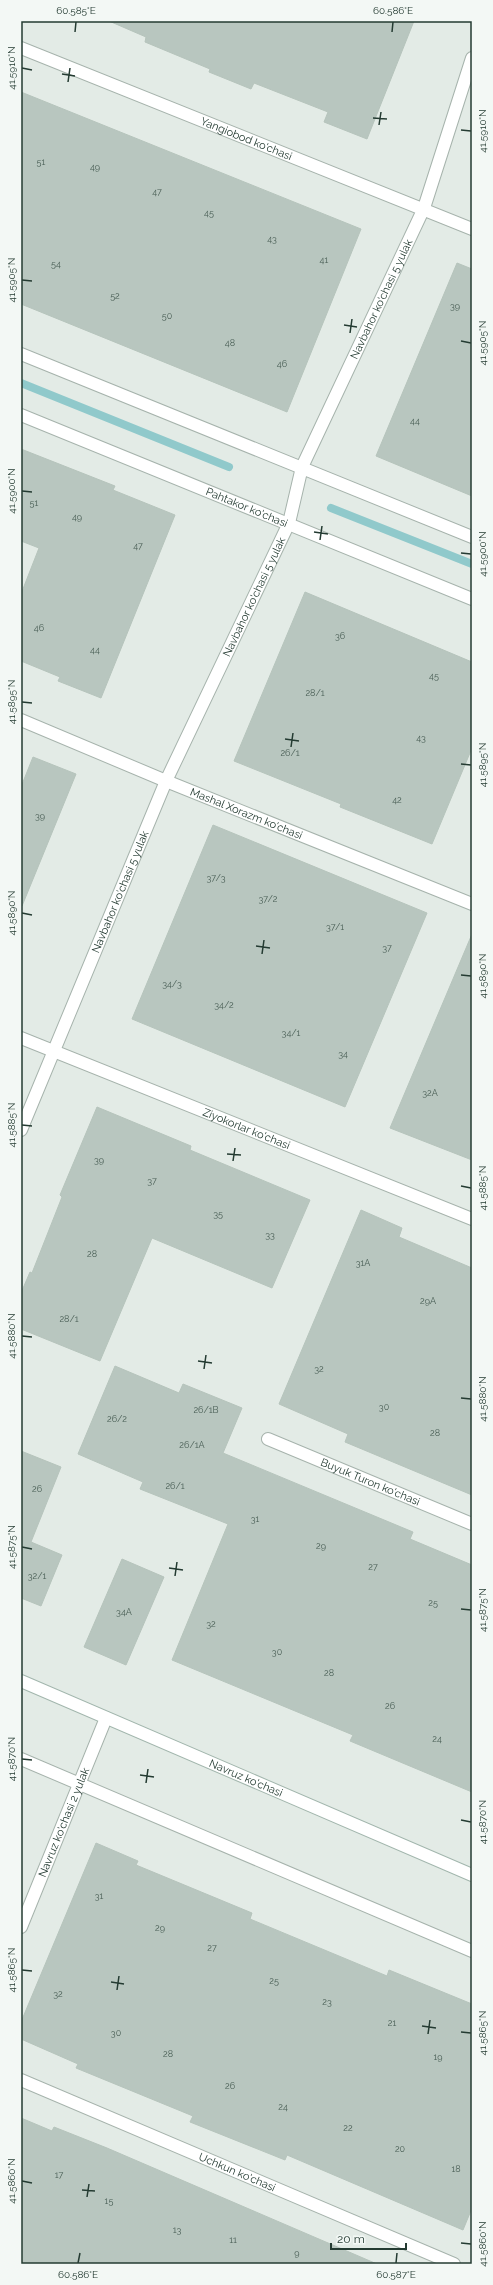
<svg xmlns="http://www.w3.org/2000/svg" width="493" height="2285" viewBox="0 0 493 2285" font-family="Raleway,sans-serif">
<rect width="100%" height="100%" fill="#e3ebe6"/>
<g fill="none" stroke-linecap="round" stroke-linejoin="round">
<!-- stream -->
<path stroke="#90c9cb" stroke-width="8" d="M21 383 229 467
M331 508 472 564"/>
</g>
<!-- building -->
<path fill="#b8c6bf" stroke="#b6c4bc" d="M109 21H414L367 139 324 122 328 112 254 83 251 89 209 72 210 69 145 42 146 37Z
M21 92 361 229 287 412 21 304Z
M457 263 472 269V496L376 456Z
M21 449 115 486 113 490 175 515 101 698 58 681 60 677 21 661V594L39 548 21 541Z
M305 592 472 662V748L432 844 340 807 341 804 234 761Z
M33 757 76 774 22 906 21 787Z
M213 825 427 913 345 1107 132 1019Z
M472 934V1160L390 1128Z
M97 1107 191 1146 190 1150 310 1200 272 1288 152 1238 100 1361 21 1329V1293L30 1272 32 1273 62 1197 60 1195Z
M361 1210 402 1228 399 1237 472 1268V1495L345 1442 348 1434 279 1404Z
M115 1366 179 1393 183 1384 242 1408 223 1453 413 1532 410 1539 472 1565V1792L350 1741 353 1735 172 1660 228 1524 140 1489 143 1482 78 1454Z
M21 1451 61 1467 31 1542 62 1555 41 1606 21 1598Z
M122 1559 164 1577 126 1665 84 1647Z
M96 1843 138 1861 136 1865 252 1913 250 1919 387 1976 389 1970 472 2004V2208L463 2230 287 2155 285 2160 190 2122 193 2116 76 2068 78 2064 21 2039V2022Z
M21 2118 52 2131 54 2127 107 2148 377 2264H21Z"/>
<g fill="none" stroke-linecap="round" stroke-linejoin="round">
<!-- lane casing -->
<g stroke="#a6b3ac" stroke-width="14">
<path id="lane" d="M21 1759 472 1951"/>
</g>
<!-- street casing -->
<g stroke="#a6b3ac" stroke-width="14">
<g id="street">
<path id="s1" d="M21 48 472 229"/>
<path d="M21 354 472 537"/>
<path id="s2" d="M21 415 472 599"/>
<path id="s3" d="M21 720 166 781 472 904"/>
<path id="s4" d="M21 1038 472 1219"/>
<path id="s5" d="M21 1130 166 781 289 523 302 467 424 208 472 58"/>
<path id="s6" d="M268 1439 472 1524"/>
<path id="s7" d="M21 1927 106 1718"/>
<path id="s8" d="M21 2080 454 2264"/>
</g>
</g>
<!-- secondary casing -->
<g stroke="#a2b6ad" stroke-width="14">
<g id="secondary">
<path id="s9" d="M21 1681 472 1875"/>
</g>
</g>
<!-- lane -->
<use href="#lane" stroke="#fff" stroke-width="12"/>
<!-- street -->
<use href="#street" stroke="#fff" stroke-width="12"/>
<!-- secondary -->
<use href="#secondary" stroke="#fff" stroke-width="12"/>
</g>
<!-- ticks -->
<path fill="none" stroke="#243b32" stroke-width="1.5" d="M75 32 76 22M392 32 393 22M22 68 32 70M62 74 75 76M68 82 70 68M373 118 387 119M379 125 381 112M461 130 471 131M22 280 32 281M344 325 357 327M350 333 352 319M461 341 471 343M22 491 32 492M314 532 328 534M320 540 322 526M461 553 471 554M22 702 32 703M285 739 299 741M291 747 293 733M461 764 471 765M22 913 32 915M256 946 270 948M262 954 264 940M461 975 471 976M22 1125 32 1126M227 1154 241 1155M233 1161 235 1148M461 1186 471 1188M22 1336 32 1337M198 1361 212 1363M204 1369 206 1355M461 1398 471 1399M22 1547 32 1549M169 1568 183 1570M175 1576 177 1562M461 1609 471 1610M22 1759 32 1760M140 1775 154 1777M146 1783 148 1769M461 1820 471 1822M22 1970 32 1971M111 1982 124 1984M117 1990 119 1976M422 2026 436 2028M461 2032 471 2033M428 2034 430 2020M22 2181 32 2183M82 2190 95 2191M87 2197 89 2184M461 2243 471 2244M78 2263 80 2253M396 2263 397 2253"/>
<g text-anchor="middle" stroke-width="3.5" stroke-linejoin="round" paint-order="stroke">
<!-- number labels -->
<g font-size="9" fill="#495e55">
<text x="41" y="165">51</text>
<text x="95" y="170">49</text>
<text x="157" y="195">47</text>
<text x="209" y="216">45</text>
<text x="272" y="242">43</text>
<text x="324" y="263">41</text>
<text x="56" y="267">54</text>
<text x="115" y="299">52</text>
<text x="455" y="309">39</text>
<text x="167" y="319">50</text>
<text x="230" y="346">48</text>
<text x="282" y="367">46</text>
<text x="415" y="424">44</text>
<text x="34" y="506">51</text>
<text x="77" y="520">49</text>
<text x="138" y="549">47</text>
<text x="39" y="631">46</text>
<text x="340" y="639">36</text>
<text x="95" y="653">44</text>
<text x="434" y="679">45</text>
<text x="315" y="696">28/1</text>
<text x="421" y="741">43</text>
<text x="290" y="756">26/1</text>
<text x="397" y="803">42</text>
<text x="40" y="819">39</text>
<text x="216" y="881">37/3</text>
<text x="268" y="902">37/2</text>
<text x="335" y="930">37/1</text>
<text x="387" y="951">37</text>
<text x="172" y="987">34/3</text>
<text x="224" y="1008">34/2</text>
<text x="291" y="1036">34/1</text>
<text x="343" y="1057">34</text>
<text x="430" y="1096">32А</text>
<text x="99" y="1163">39</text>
<text x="152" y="1184">37</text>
<text x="218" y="1217">35</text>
<text x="270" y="1238">33</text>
<text x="92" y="1257">28</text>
<text x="363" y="1266">31A</text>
<text x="428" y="1304">29A</text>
<text x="69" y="1322">28/1</text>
<text x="319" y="1372">32</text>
<text x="384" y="1410">30</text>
<text x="206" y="1413">26/1B</text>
<text x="117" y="1422">26/2</text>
<text x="435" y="1436">28</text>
<text x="192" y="1448">26/1A</text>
<text x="175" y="1489">26/1</text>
<text x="37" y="1492">26</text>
<text x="255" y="1522">31</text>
<text x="321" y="1549">29</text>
<text x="373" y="1570">27</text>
<text x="37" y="1579">32/1</text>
<text x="433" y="1606">25</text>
<text x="124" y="1615">34A</text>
<text x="211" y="1627">32</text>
<text x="277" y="1655">30</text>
<text x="329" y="1676">28</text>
<text x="390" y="1709">26</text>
<text x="437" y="1742">24</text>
<text x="99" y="1899">31</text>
<text x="160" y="1931">29</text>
<text x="212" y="1951">27</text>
<text x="274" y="1984">25</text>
<text x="58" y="1997">32</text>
<text x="327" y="2005">23</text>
<text x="392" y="2026">21</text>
<text x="116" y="2036">30</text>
<text x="168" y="2057">28</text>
<text x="438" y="2060">19</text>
<text x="230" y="2089">26</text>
<text x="283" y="2110">24</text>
<text x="348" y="2131">22</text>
<text x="400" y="2152">20</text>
<text x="456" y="2172">18</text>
<text x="59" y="2178">17</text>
<text x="109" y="2204">15</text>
<text x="177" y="2233">13</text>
<text x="233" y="2243">11</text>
<text x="297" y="2256">9</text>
</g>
<!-- street labels -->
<g font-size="11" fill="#243b32" stroke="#f3f8f5">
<text dy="4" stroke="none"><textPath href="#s1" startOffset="243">Yangiobod ko'chasi</textPath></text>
<text dy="4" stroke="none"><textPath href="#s5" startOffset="907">Navbahor ko'chasi 5 yulak</textPath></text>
<text dy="4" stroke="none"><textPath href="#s2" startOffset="244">Pahtakor ko'chasi</textPath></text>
<text dy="4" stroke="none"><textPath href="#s5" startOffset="582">Navbahor ko'chasi 5 yulak</textPath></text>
<text dy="4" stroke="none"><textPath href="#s3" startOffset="244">Mashal Xorazm ko'chasi</textPath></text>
<text dy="4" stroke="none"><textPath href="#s5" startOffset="258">Navbahor ko'chasi 5 yulak</textPath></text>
<text dy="4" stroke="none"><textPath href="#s4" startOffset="243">Ziyokorlar ko'chasi</textPath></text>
<text dy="4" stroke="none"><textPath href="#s6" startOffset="111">Buyuk Turon ko'chasi</textPath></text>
<text dy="4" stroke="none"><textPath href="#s9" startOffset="245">Navruz ko'chasi</textPath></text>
<text dy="4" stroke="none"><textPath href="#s7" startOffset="113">Navruz ko'chasi 2 yulak</textPath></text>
<text dy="4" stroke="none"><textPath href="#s8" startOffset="235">Uchkun ko'chasi</textPath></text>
</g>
</g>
<!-- border -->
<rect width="493" height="2285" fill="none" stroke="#f3f8f5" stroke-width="44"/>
<!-- scale -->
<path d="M331 2243v6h75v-6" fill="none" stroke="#243b32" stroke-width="2"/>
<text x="337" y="2243" font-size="12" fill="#243b32" stroke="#f3f8f5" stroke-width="3" paint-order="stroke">20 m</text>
<rect x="22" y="22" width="449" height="2241" fill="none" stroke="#243b32" stroke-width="1.5"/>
<g font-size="10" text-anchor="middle" fill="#243b32">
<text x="76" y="14">60.585°E</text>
<text x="393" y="14">60.586°E</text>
<text transform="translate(11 68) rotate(-90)" y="4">41.5910°N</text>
<text transform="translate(482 131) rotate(-90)" y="4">41.5910°N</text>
<text transform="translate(11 280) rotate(-90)" y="4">41.5905°N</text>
<text transform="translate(482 343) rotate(-90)" y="4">41.5905°N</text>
<text transform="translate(11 491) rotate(-90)" y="4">41.5900°N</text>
<text transform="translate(482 554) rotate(-90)" y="4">41.5900°N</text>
<text transform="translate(11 702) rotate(-90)" y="4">41.5895°N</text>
<text transform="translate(482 765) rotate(-90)" y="4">41.5895°N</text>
<text transform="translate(11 913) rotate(-90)" y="4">41.5890°N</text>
<text transform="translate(482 976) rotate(-90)" y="4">41.5890°N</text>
<text transform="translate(11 1125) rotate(-90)" y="4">41.5885°N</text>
<text transform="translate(482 1188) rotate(-90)" y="4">41.5885°N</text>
<text transform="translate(11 1336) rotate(-90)" y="4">41.5880°N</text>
<text transform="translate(482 1399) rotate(-90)" y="4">41.5880°N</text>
<text transform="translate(11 1547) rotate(-90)" y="4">41.5875°N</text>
<text transform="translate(482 1610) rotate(-90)" y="4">41.5875°N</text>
<text transform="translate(11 1759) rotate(-90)" y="4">41.5870°N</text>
<text transform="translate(482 1822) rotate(-90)" y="4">41.5870°N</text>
<text transform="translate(11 1970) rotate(-90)" y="4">41.5865°N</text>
<text transform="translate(482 2033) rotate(-90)" y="4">41.5865°N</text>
<text transform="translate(11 2181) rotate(-90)" y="4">41.5860°N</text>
<text transform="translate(482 2244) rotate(-90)" y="4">41.5860°N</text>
<text x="78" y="2278">60.586°E</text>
<text x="396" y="2278">60.587°E</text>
</g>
</svg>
